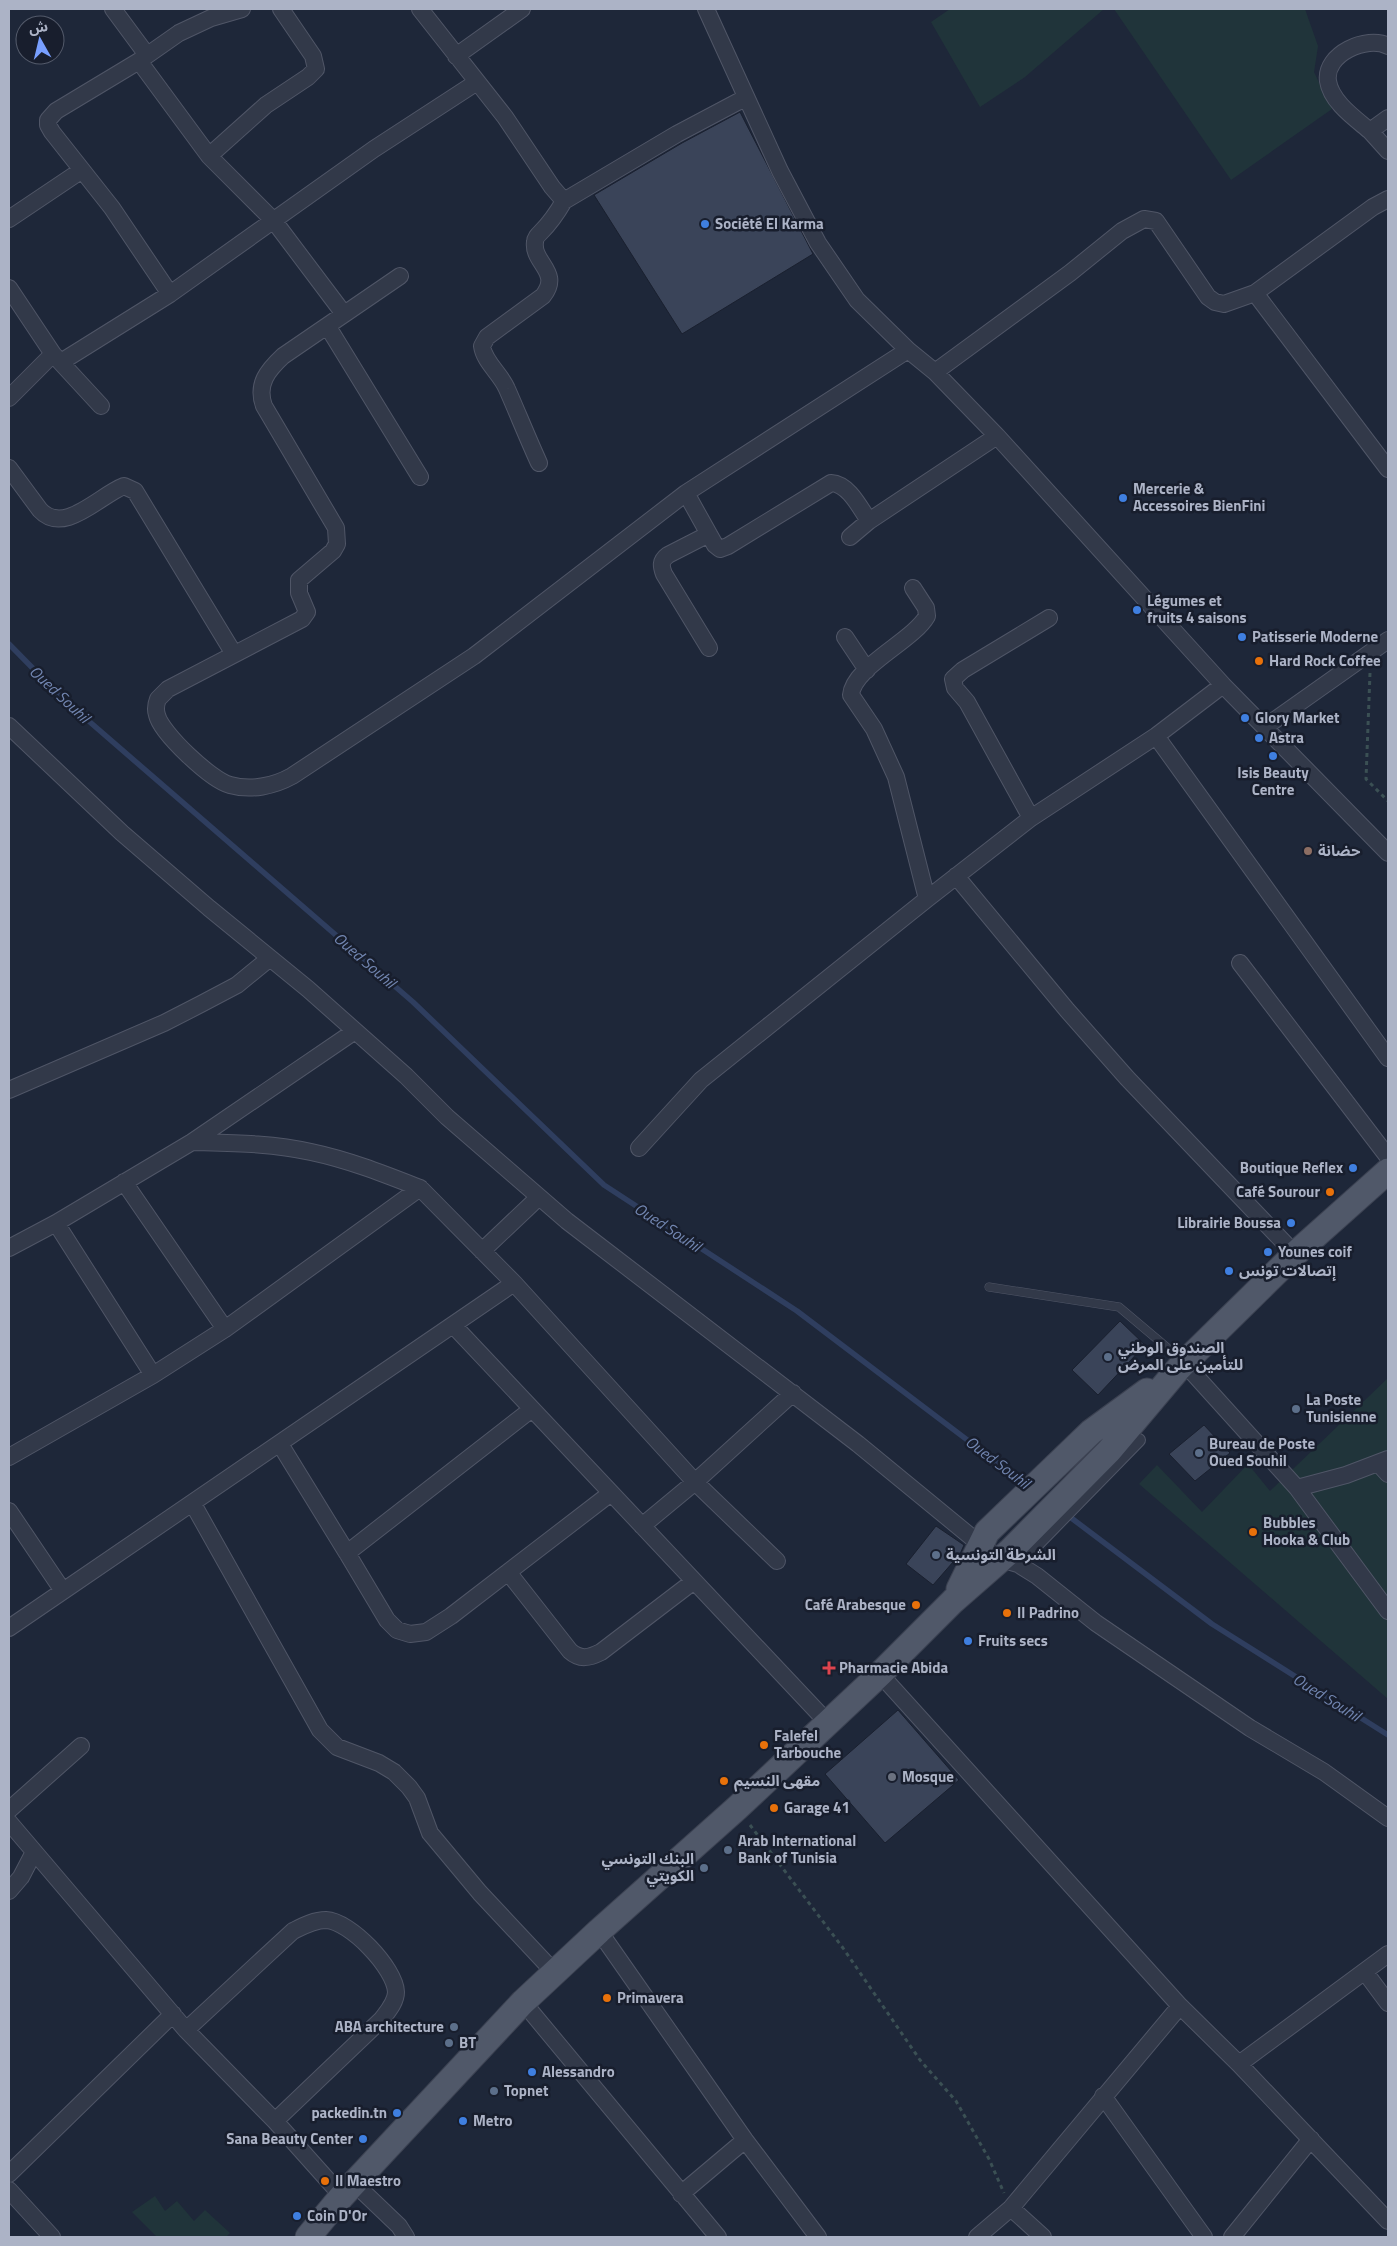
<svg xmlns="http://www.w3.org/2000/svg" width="1397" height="2246" viewBox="0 0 1397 2246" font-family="'Titillium Web','Noto Sans Arabic',sans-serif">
<rect width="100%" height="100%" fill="#1e2739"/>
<!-- green -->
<path fill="#20343a" d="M950 9H1104L1025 77 980 107 931 22Z
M1114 9H1305L1318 46 1314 72 1332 109 1231 180Z
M1388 1378V1699L1139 1484 1157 1465 1202 1512 1248 1464 1270 1491Z
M155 2196 165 2211 177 2201 194 2221 205 2210 230 2233 226 2237H157L132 2212Z"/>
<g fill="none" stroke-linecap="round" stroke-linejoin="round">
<!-- stream -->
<path stroke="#2f3e5f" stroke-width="5.5" d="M9 644 61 697 413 1002 604 1185 797 1311 1028 1486
M1066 1514 1212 1624 1388 1735"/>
</g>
<!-- building -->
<path fill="#3a4459" stroke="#1a202f" d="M740 112 813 254 682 334 594 195 682 143Z
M1120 1321 1145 1345 1098 1395 1072 1370Z
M1204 1425 1230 1453 1195 1481 1169 1454Z
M936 1526 964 1545 960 1554 933 1585 906 1564Z
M898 1710 959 1780 885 1843 825 1774Z"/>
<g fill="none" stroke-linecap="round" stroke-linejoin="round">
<!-- service casing -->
<g stroke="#505667" stroke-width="9">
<path id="service" d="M989 1287 1119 1307 1183 1361"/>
</g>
<!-- pedestrian casing -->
<g stroke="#505667" stroke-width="14">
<path id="pedestrian" d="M1018 1564 1139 1440"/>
</g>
<!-- minor casing -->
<g stroke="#505667" stroke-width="18">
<path id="minor" d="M113 9 147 55
M420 9 505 117 552 187 564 201 677 134 745 98
M706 9 780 171 818 243 857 300 908 350 935 372 997 436 1223 685 1388 853
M456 56 522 9
M139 61 209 156 274 221 344 314
M1388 118 1370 131 1388 151
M1370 131C1356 119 1331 102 1328 81 1324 54 1367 35 1388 46
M209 156 266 105 308 77 316 69 313 56 281 9
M9 219 82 170
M400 276 283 356C268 370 256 384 264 406L336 528 337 544 333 551 299 580V593L307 612 302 619 168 689 158 699C156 704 155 709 157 715 161 733 211 780 230 785 251 791 274 786 292 776L474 656 686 493 908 350
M9 288 53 354 101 406
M1255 293 1388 469
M170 294 112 208 52 132 48 125V120L56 111 139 61 179 33 211 18 242 9
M328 327 420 477
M61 362 170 294 374 149 477 82
M935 372 1070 273 1122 231 1144 219 1156 221 1208 297 1215 302 1224 304 1255 293 1373 207 1388 199
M9 398 53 354
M539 463C528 439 518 414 507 389 501 374 484 362 482 346L487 337 543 296C562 272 532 263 535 242 535 238 538 235 541 232 551 222 557 213 564 201
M9 468 40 510C64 536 100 495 124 486L135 491 234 654
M686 493 715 545 720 549 728 546 831 483C849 484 860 508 869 521
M850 537 869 521 997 436
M913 588 926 608 927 616C913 641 853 667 851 695L874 729 896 777 927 899
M845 637 867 670
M709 648 664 574C661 566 660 561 668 555L709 534
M9 726 122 833 209 908 308 989 406 1076 447 1117 567 1221 858 1444 981 1545 1001 1559 1018 1564 1037 1576 1096 1623 1250 1728 1324 1772 1388 1818
M1265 727 1388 640
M1156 736 1388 1058
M1031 818 967 702 955 688 953 679 963 670 1049 618
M956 876 1067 1010 1127 1078 1295 1254
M1240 963 1388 1157
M9 1090 164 1023 201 1004 237 985 270 958
M192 1142C231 1143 272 1143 311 1152 349 1160 384 1174 420 1188
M639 1148 701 1080 927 899 1031 818 1156 736 1223 685
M124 1182 225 1329
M56 1223 153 1375
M9 1248 56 1223 192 1142 355 1031
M482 1251 539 1197
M453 1325 828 1723
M1184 1363 1297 1488 1388 1611
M532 1409 347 1553 387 1620 397 1630 410 1634 426 1632 451 1616 611 1493
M280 1444 347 1553
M9 1457 153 1375 225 1329 420 1188 514 1283 695 1482 777 1561
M1378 1463 1388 1474
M1297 1488 1346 1475 1388 1459
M193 1504 320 1730 337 1747 379 1763 394 1772 409 1787 417 1798 430 1833 480 1893 554 1972
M9 1511 63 1591
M642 1526 695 1482 793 1393
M508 1572 570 1651C580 1660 589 1658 601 1652L694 1581
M9 1628 514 1283
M880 1674 1180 2006 1011 2208 977 2237
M9 1810 81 1746
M9 1822 186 2030 275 2121 342 2196
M9 1891 21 1877 34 1852
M599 1931 745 2140 818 2237
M1365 1972 1388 2003
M523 2002 718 2237
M1180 2006 1239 2064 1388 2221
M186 2030 293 1931C303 1926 314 1920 326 1920 350 1921 395 1968 396 1992 396 2002 388 2011 382 2019L275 2121
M1239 2064 1388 1954
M1103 2096 1204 2237
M9 2174 173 2014
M354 2183 399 2226 406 2237
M9 2190 52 2237
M681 2194 745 2140
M1011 2208 1043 2237
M1232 2237 1311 2139"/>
</g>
<!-- primary casing -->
<g stroke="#3c4252" stroke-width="27">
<path id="primary" d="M959 1589 987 1532 1091 1432 1147 1391
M308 2237 342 2196 523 2002 599 1931 737 1808 880 1674 953 1601 1009 1552 1109 1451 1179 1368 1295 1254 1388 1171"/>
</g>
<!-- path -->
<path stroke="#3b5054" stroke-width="3" stroke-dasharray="4 4" stroke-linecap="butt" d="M1370 673 1366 779 1388 801
M750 1825 843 1948 920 2060 956 2101 989 2159 1004 2193"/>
<!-- service -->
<use href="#service" stroke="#323949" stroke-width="8"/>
<!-- pedestrian -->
<use href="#pedestrian" stroke="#323949" stroke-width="12"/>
<!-- minor -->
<use href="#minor" stroke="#323949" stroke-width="16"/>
<!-- primary -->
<use href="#primary" stroke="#505869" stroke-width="25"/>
</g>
<!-- markers -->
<g fill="#3f7fe0" stroke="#181e2d" stroke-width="2">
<circle cx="705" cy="224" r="5"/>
<circle cx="1123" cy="498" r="5"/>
<circle cx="1137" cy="610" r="5"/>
<circle cx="1242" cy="637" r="5"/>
<circle cx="1245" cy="718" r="5"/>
<circle cx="1259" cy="738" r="5"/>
<circle cx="1273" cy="756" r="5"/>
<circle cx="1353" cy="1168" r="5"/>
<circle cx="1291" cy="1223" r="5"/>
<circle cx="1268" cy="1252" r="5"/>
<circle cx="1229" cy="1271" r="5"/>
<circle cx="968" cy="1641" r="5"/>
<circle cx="532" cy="2072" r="5"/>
<circle cx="397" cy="2113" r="5"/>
<circle cx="463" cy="2121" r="5"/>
<circle cx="363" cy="2139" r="5"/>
<circle cx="297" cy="2216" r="5"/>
</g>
<g fill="#e8710a" stroke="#181e2d" stroke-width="2">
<circle cx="1259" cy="661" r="5"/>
<circle cx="1330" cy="1192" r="5"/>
<circle cx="1253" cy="1532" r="5"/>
<circle cx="916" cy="1605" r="5"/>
<circle cx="1007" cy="1613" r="5"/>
<circle cx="764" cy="1745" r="5"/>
<circle cx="724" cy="1781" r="5"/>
<circle cx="774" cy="1808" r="5"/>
<circle cx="607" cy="1998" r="5"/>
<circle cx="325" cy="2181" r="5"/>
</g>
<circle fill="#8d6e63" stroke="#181e2d" stroke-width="2" cx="1308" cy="851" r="5"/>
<g fill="#5c6f8a" stroke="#181e2d" stroke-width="2">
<circle cx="1108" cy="1357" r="5"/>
<circle cx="1296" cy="1409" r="5"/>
<circle cx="1199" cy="1453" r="5"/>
<circle cx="936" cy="1555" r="5"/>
<circle cx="728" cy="1850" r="5"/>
<circle cx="704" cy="1868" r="5"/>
<circle cx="454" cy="2027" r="5"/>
<circle cx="449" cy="2043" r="5"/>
<circle cx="494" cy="2091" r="5"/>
</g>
<path fill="#e0444e" stroke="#181e2d" stroke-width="2" d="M826.5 1660.5h5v5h5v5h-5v5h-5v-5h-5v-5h5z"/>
<circle fill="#6b7280" stroke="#181e2d" stroke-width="2" cx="892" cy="1777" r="5"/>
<g text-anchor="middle" stroke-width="5" stroke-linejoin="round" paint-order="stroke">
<!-- poi labels -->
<g font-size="15" font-weight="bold" fill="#acb3c6" stroke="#181e2d" text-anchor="start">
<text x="715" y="229">Société El Karma</text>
<text x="1133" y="494">Mercerie &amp;<tspan x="1133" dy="17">Accessoires BienFini</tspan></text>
<text x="1147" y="606">Légumes et<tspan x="1147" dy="17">fruits 4 saisons</tspan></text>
<text x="1252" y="642">Patisserie Moderne</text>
<text x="1269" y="666">Hard Rock Coffee</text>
<text x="1255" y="723">Glory Market</text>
<text x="1269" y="743">Astra</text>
<text x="1273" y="778" text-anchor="middle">Isis Beauty<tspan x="1273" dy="17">Centre</tspan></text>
<text x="1318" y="856">حضانة</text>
<text x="1343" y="1173" text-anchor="end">Boutique Reflex</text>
<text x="1320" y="1197" text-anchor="end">Café Sourour</text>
<text x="1281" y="1228" text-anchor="end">Librairie Boussa</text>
<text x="1278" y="1257">Younes coif</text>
<text x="1239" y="1276">إتصالات تونس</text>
<text x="1118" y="1353">الصندوق الوطني<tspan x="1118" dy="17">للتأمين على المرض</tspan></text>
<text x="1306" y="1405">La Poste<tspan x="1306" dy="17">Tunisienne</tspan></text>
<text x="1209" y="1449">Bureau de Poste<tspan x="1209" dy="17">Oued Souhil</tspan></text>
<text x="1263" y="1528">Bubbles<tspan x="1263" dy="17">Hooka &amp; Club</tspan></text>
<text x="946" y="1560">الشرطة التونسية</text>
<text x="906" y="1610" text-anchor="end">Café Arabesque</text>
<text x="1017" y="1618">Il Padrino</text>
<text x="978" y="1646">Fruits secs</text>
<text x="839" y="1673">Pharmacie Abida</text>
<text x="774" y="1741">Falefel<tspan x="774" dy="17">Tarbouche</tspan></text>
<text x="902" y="1782">Mosque</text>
<text x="734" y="1786">مقهى النسيم</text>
<text x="784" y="1813">Garage 41</text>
<text x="738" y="1846">Arab International<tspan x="738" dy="17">Bank of Tunisia</tspan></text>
<text x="694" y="1864" text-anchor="end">البنك التونسي<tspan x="694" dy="17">الكويتي</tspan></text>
<text x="617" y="2003">Primavera</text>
<text x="444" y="2032" text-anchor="end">ABA architecture</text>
<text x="459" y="2048">BT</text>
<text x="542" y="2077">Alessandro</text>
<text x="504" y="2096">Topnet</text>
<text x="387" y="2118" text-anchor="end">packedin.tn</text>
<text x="473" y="2126">Metro</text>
<text x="353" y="2144" text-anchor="end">Sana Beauty Center</text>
<text x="335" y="2186">Il Maestro</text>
<text x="307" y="2221">Coin D'Or</text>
</g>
<!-- water labels -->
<g font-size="16" font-style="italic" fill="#7286b1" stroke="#181e2d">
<text transform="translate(60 694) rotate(43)" y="6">Oued Souhil</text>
<text transform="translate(365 960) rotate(41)" y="6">Oued Souhil</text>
<text transform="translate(668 1227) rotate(33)" y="6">Oued Souhil</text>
<text transform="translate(998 1462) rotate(37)" y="6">Oued Souhil</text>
<text transform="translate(1327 1697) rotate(32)" y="6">Oued Souhil</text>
</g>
</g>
<!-- border -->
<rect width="1397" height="2246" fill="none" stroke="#acb3c6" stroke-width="20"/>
<!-- north arrow -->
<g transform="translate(40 40) rotate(352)"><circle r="24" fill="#181e2d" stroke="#535a6a"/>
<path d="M0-4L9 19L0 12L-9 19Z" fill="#789fff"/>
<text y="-8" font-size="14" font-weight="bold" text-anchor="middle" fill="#acb3c6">ش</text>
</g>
</svg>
